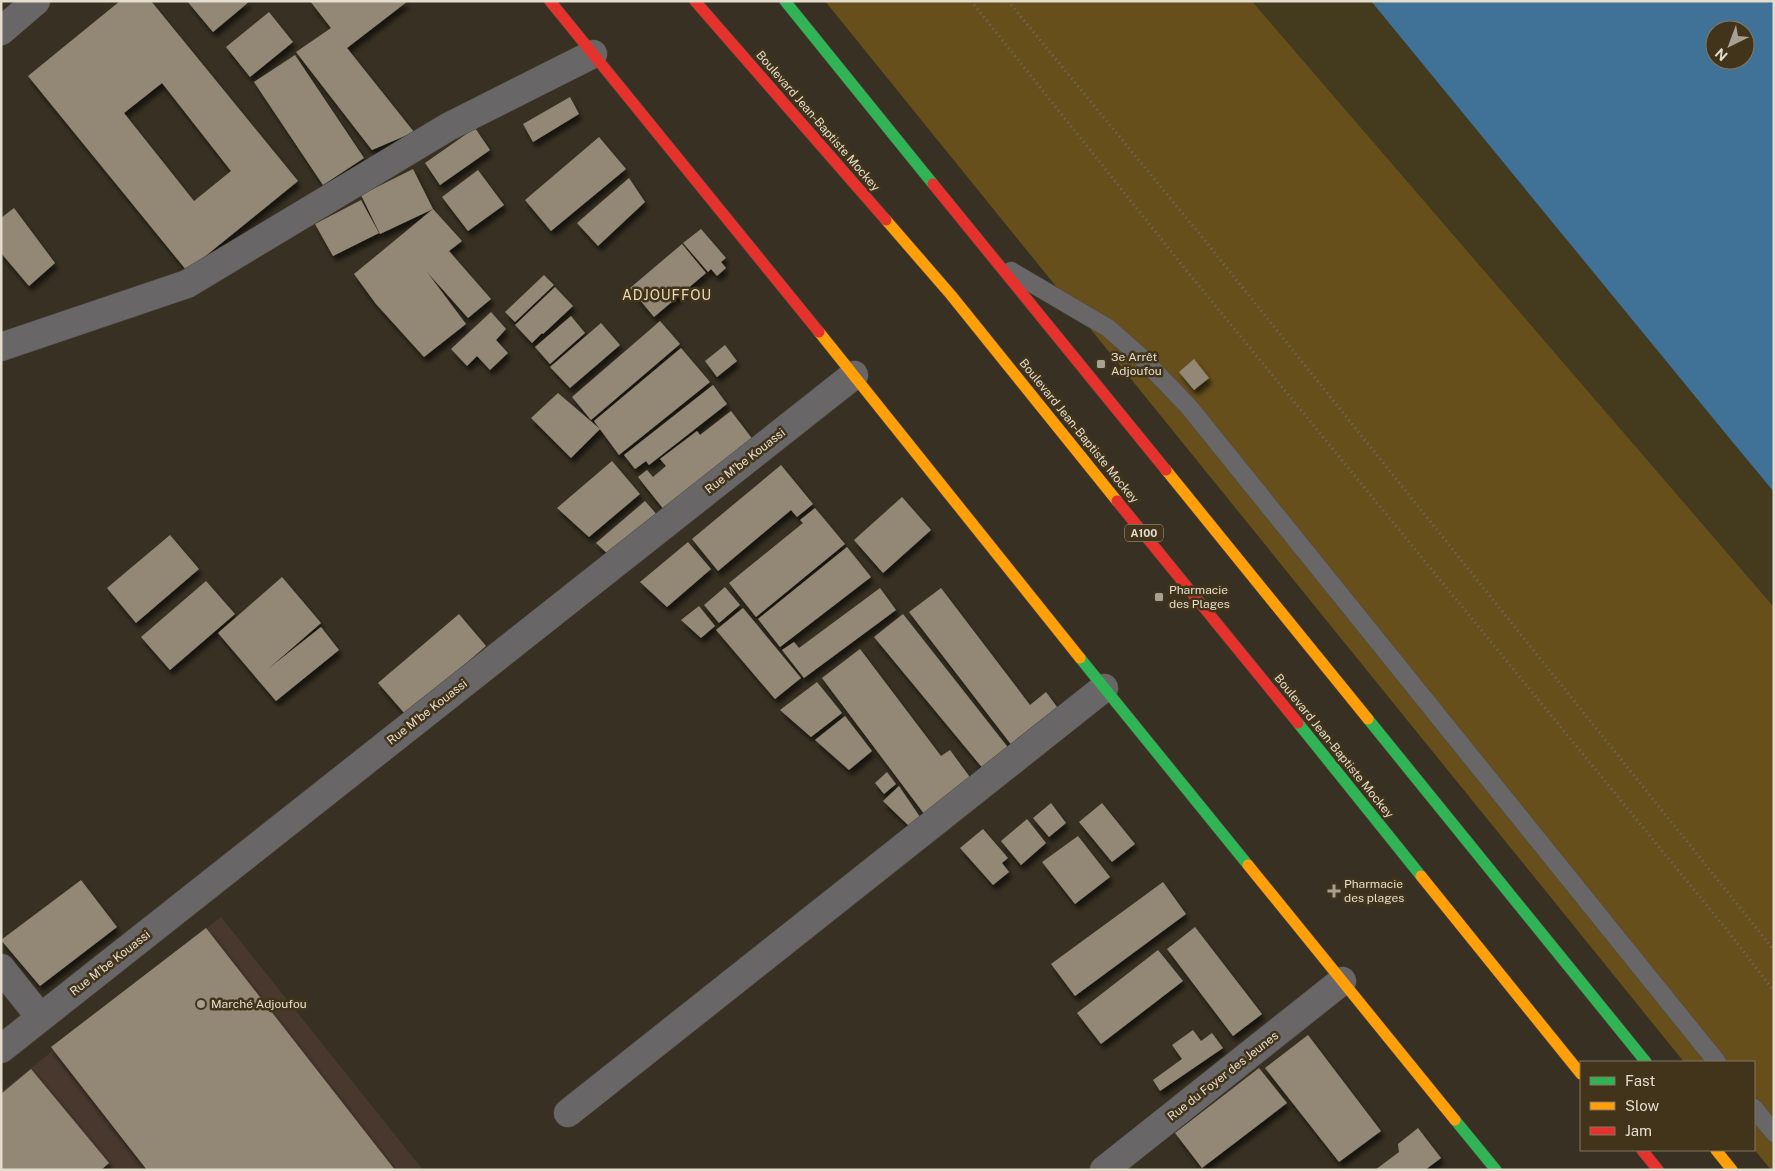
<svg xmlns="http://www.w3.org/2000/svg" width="1775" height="1171" viewBox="0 0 1775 1171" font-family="'Public Sans',sans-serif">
<defs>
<filter id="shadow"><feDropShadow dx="3" dy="5.5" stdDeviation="2.5" flood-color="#0009"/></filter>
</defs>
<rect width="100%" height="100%" fill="#383123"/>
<!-- commercial -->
<path fill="#48382e" d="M221 917 423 1170H1V1092Z"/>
<!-- green -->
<path fill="#674f1c" d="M825 1H1252L1774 607V1170H1771L1754 1149V1062H1684Z"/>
<!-- sand -->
<path fill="#443b1e" d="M1252 1H1371L1774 492V607Z"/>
<!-- water -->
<path fill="#407197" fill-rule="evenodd" d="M1371 1H1774V492L1735 445ZM1715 30H1745V60H1715Z"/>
<!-- building -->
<path fill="#938776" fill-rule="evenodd" filter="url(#shadow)" d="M120 1H151L298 181 187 271 28 76ZM162 83 231 171 194 201 124 113Z
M187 1H250L213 32Z
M310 1H408L347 48 414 132 372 150 296 52 331 28Z
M269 12 293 42 250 77 226 47Z
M295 55 364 158 323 185 254 82Z
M570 97 579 114 533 142 523 124Z
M475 128 490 150 440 185 425 163Z
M599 137 626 169 551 231 525 200Z
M413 169 433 209 462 241 449 251 491 299 468 318 427 272 466 324 424 357 376 304 354 274 433 209 380 234 361 195Z
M478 170 504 205 468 231 442 197Z
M629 178 645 202 598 246 577 223Z
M361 200 379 233 333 256 315 224Z
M14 208 55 263 29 286 1 253V218Z
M701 229 726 258 721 262 726 268 717 276 711 269 708 272 683 243Z
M682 244 706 273 654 317 630 288Z
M544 275 554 285 515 322 505 312Z
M555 287 573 306 543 334 542 333 532 343 515 325Z
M491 312 506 329 496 340 508 353 490 370 477 356 467 366 451 349Z
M571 316 585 333 550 364 535 347Z
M660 321 680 344 591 420 572 397Z
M601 323 620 345 570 388 550 367Z
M725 345 737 361 717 377 705 361Z
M681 348 710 382 619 455 594 421Z
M1194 359 1209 378 1194 390 1179 372Z
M713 385 727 404 649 465 646 461 635 469 624 455Z
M558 393 600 429 571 458 531 418Z
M731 411 754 441 665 511 638 477 647 470 653 477 666 466 660 459 697 431 700 435Z
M612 461 640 494 589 537 557 508Z
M781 465 813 504 797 517 791 510 718 571 692 539Z
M902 497 931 530 883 573 854 540Z
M645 501 659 517 610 556 596 543Z
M815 508 845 544 756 617 729 583 803 523 800 520Z
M170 535 199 569 136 623 107 588Z
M688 542 711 569 667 607 640 582Z
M847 547 871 577 780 647 758 619Z
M282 577 321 623 268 669 321 627 339 650 276 701 218 633Z
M206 581 235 614 170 670 141 637Z
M725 587 740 605 719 623 704 605Z
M880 588 896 610 804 678 782 650 794 642 799 648Z
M941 588 1030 705 1046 692 1060 711 1013 747 909 612Z
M699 606 715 626 701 638 681 620Z
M743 608 801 678 775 699 716 630Z
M459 614 486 646 406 715 378 683Z
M903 614 1010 750 985 771 874 637Z
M860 649 941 756 950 750 972 780 925 815 822 678Z
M817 682 842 713 811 737 780 710Z
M845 716 872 751 849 770 815 740Z
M887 772 896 784 884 794 875 783Z
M899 786 920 817 909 826 883 801Z
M1051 803 1066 823 1049 837 1033 818Z
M1102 803 1135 844 1112 862 1079 822Z
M1027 819 1046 843 1021 865 1001 841Z
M983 829 1008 858 1002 863 1009 872 993 885 960 848Z
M1078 836 1110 877 1075 904 1042 862Z
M81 880 117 927 40 986 1 940Z
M1163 882 1186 914 1075 996 1051 964Z
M1195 927 1262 1014 1233 1036 1167 949Z
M206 928 395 1170H147L51 1047Z
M1158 950 1183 981 1101 1044 1077 1013Z
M1193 1030 1201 1041 1212 1033 1223 1048 1160 1091 1153 1080 1182 1059 1172 1045Z
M1308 1035 1381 1131 1339 1162 1265 1068Z
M1259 1068 1287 1103 1202 1168 1175 1133Z
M31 1069 109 1163 101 1170H1V1094Z
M1418 1128 1441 1158 1425 1170H1375L1399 1152 1398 1144Z"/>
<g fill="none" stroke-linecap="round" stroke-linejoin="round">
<!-- lane casing -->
<g stroke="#524c40" stroke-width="19">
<path id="lane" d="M1011 271 1108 328 1142 358 1189 407 1717 1062
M1754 1108 1774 1133"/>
</g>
<!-- street casing -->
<g stroke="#524c40" stroke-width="29">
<path id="street" d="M1 31 36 1
M1 347 187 284 448 127 593 54
M1 968 40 1017
M1 1049 854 375
M568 1113 1104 688
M1104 1170 1342 981"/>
</g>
<!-- fast casing -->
<g stroke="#524c40" stroke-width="12">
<path id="fast" d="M785 1 933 184
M1080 658 1248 865
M1368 719 1646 1062
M1298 723 1421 876
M1455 1120 1496 1170"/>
</g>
<!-- slow casing -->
<g stroke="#524c40" stroke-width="12">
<path id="slow" d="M886 220 951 295 1117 501
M819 332 1080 658
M1166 470 1368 719
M1248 865 1455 1120
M1421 876 1581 1074
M1716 1150 1732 1170"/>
</g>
<!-- jam casing -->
<g stroke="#524c40" stroke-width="12">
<path id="jam" d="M550 1 819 332
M695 1 886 220
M933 184 1166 470
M1117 501 1298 723
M1642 1150 1658 1170"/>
</g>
<!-- path -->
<path stroke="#6d6a68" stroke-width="3" stroke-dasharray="1 4" stroke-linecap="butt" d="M971 1 1182 265 1723 925 1774 991
M1008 1 1202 237 1774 950"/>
<!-- lane -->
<use href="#lane" stroke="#686667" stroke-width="18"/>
<!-- street -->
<use href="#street" stroke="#686667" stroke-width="28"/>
<!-- fast -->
<use href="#fast" stroke="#30b455" stroke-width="11"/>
<!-- slow -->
<use href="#slow" stroke="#ff9f0a" stroke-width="11"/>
<!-- jam -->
<use href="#jam" stroke="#e5322d" stroke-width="11"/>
</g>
<!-- markers -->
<g fill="#a8a092" stroke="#41341a" stroke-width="2">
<rect x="1096" y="359" width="10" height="10" rx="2.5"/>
<rect x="1154" y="592" width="10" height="10" rx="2.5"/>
<path d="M1331.5 883.5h5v5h5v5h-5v5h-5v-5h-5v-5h5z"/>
<circle cx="201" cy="1004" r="5"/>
</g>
<g text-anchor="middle" stroke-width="5" stroke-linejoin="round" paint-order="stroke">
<!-- shield labels -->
<rect fill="#41341a" stroke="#b3aa97" stroke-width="1" x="1125" y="524.5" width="38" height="17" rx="4"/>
<g font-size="11" font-weight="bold" fill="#e4dccd">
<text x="1144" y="537">A100</text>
</g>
<!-- street labels -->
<g font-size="12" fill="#e4dccd" stroke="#41341a">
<text transform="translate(818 121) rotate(49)" y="4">Boulevard Jean-Baptiste Mockey</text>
<text transform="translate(1079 431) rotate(51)" y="4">Boulevard Jean-Baptiste Mockey</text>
<text transform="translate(745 461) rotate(-38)" y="4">Rue M'be Kouassi</text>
<text transform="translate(427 712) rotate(-38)" y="4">Rue M'be Kouassi</text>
<text transform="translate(1334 746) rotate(51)" y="4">Boulevard Jean-Baptiste Mockey</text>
<text transform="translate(110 963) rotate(-38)" y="4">Rue M'be Kouassi</text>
<text transform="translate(1223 1076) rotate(-38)" y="4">Rue du Foyer des Jeunes</text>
</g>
<!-- poi labels -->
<g font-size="12" fill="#e4dccd" stroke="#41341a" text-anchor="start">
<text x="1111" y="361">3e Arrêt<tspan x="1111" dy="14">Adjoufou</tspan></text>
<text x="1169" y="594">Pharmacie<tspan x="1169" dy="14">des Plages</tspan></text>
<text x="1344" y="888">Pharmacie<tspan x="1344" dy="14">des plages</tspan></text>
<text x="211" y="1008">Marché Adjoufou</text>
</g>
<!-- neighbourhood labels -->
<g font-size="14" letter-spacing="1" fill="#e9d9bb" stroke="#41341a">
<text x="667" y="300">ADJOUFFOU</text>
</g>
</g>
<!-- border -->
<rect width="1775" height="1171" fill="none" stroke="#e4dccd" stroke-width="5"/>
<!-- legend -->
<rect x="1580" y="1061" width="175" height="90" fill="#41341a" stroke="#827762"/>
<rect x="1590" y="1077" width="25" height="8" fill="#30b455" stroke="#827762"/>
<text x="1625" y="1086" font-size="15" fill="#e4dccd">Fast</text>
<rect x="1590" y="1102" width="25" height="8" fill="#ff9f0a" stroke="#827762"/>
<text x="1625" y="1111" font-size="15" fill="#e4dccd">Slow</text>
<rect x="1590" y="1127" width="25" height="8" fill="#e5322d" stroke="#827762"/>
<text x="1625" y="1136" font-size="15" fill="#e4dccd">Jam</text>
<!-- north arrow -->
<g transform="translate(1730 45) rotate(222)"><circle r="24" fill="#41341a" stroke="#827762"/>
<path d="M0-4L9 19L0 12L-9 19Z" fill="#a8a092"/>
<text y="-8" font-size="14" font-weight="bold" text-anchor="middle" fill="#e4dccd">N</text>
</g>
</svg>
